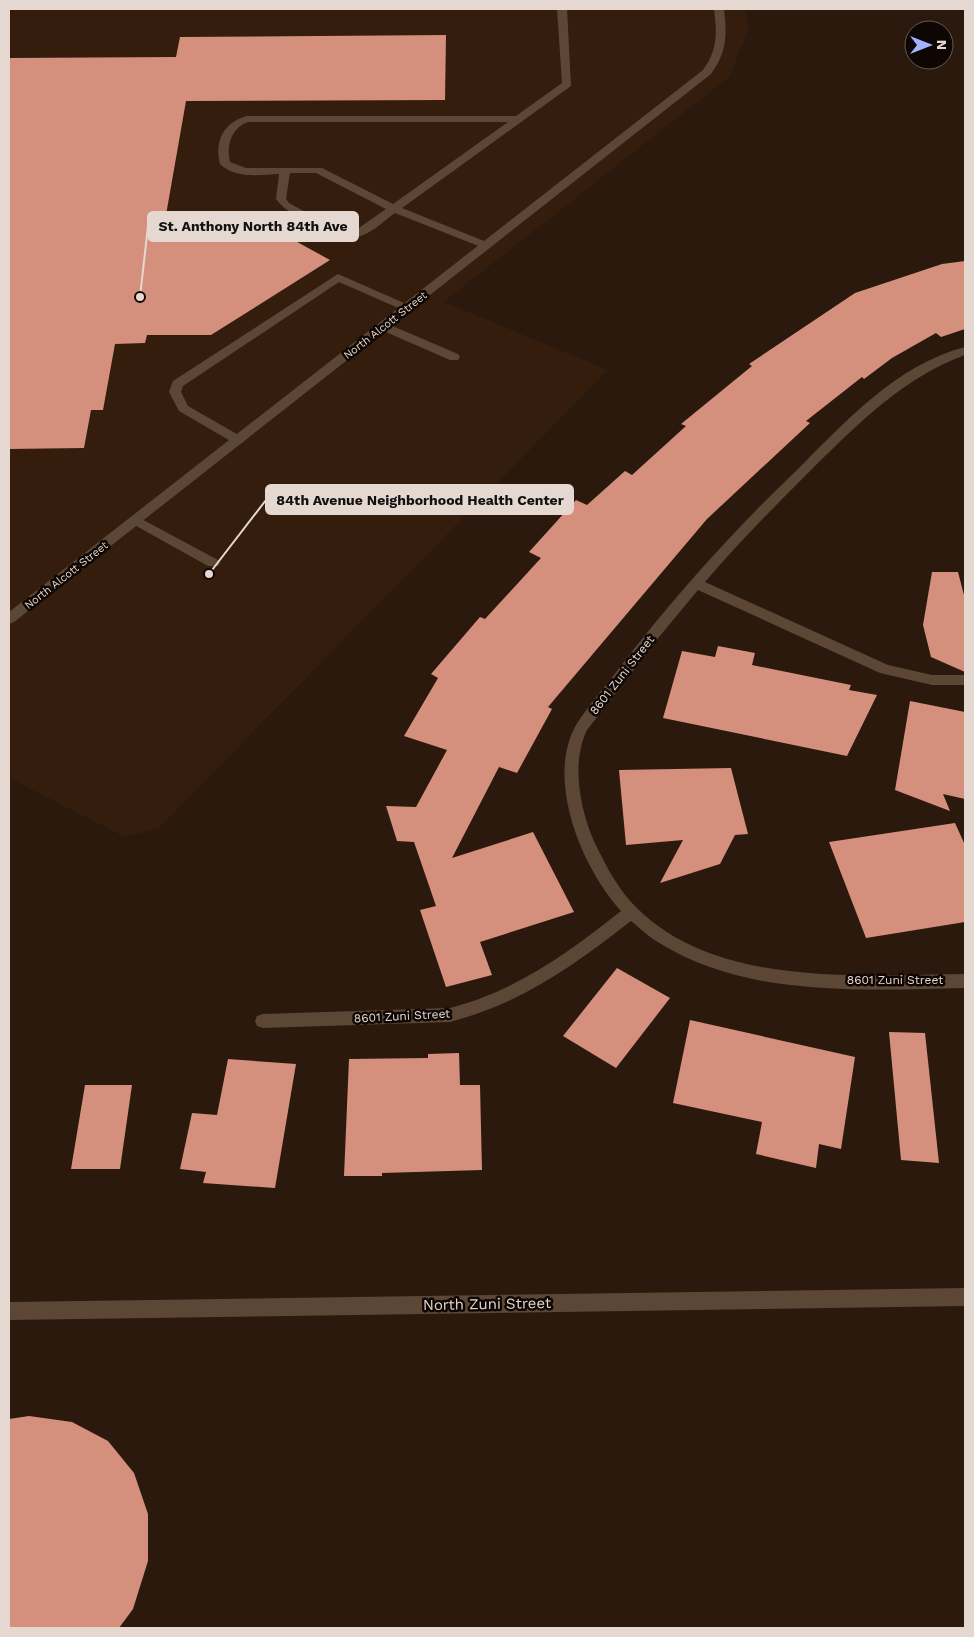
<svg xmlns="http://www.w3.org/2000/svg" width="974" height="1637" viewBox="0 0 974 1637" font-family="'Work Sans',sans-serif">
<rect width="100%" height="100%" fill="#2b190d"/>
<!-- built -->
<path fill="#341d0d" d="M9 9H745L749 28 730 76 444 302 608 370 159 828 125 837 9 778Z"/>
<!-- building -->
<path fill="#d4907c" d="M446 35 445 100 186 101 166 215H248L330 260 211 335H147L145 343 115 344 103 410H91L84 448 9 449V58L176 57 180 37Z
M965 261V329L941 337 936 333 892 358 864 379 862 377 806 421 810 423 707 519 548 707 552 709 517 773 499 767 452 858 533 832 574 912 480 942 492 975 446 987 420 910 436 906 414 842 397 841 386 806 416 807 447 750 404 736 438 678 431 674 480 617 485 619 541 558 529 552 576 500 587 505 625 471 632 475 686 426 681 424 752 366 749 364 855 293 942 264Z
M932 572H958L965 599V672L931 657 923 625Z
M718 646 755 653 752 665 851 685 849 690 877 695 847 756 663 718 682 651 715 657Z
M910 701 965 712V799L943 794 950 811 895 790Z
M731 768 748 834 735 835 720 864 660 883 683 840 626 845 619 770Z
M955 823 965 845V922L866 938 829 842Z
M617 968 670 998 616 1068 563 1036Z
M690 1020 855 1057 841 1149 819 1144 816 1168 756 1154 762 1122 673 1103Z
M889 1032 925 1033 939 1163 901 1160Z
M459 1053 460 1085H480L482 1170 382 1173V1176H344L349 1059 428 1058V1054Z
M228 1059 296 1064 275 1188 203 1183 206 1172 180 1169 192 1113 217 1115Z
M85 1085H132L120 1169H71Z
M29 1416 72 1422 108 1441 134 1473 148 1514V1561L133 1609 119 1628H9V1419Z"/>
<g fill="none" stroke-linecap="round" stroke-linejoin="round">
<!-- service -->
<path fill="#5c4736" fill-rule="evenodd" d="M557 9H567L571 86 402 208 489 243V247H481L395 213C385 220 374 231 363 235 342 244 287 216 276 199L279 174C261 175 234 179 220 164 214 141 224 122 247 116H516L562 83ZM248 122H508L393 204 322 168H246L230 162C226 146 231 128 248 122ZM290 173H316L386 209 356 230 333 227 289 203 286 199Z
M338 274 413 307 407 311 403 310 339 282 183 386 181 392 188 406 242 437 244 440 242 443H234L179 411 169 392 173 381Z
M383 322 458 354 460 357 458 360H450L379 329 377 326Z
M136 516 218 560 220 563 218 566H208L131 523 129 520 131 517Z"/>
<!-- minor -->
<path fill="#5c4736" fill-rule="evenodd" d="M714 9H724C727 35 727 52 711 74L14 622 9 624V612L703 70C718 50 717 32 714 9Z
M965 347V355C903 378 859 423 813 468 776 505 739 542 705 582L888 665 932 675H965V685H932L880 673 698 590 659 637 587 730C571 763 580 809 594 841 604 862 615 884 631 902 711 989 858 975 965 974V988C866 990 749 998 661 944 650 938 641 929 631 921 573 966 522 1003 450 1022L263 1028 257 1026 255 1021 257 1016 263 1014 450 1008C516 991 568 953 621 911 582 868 545 780 576 725 588 706 603 689 617 671 672 599 731 533 796 471 845 422 896 365 965 347Z
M965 1288V1306L9 1320V1302Z"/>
</g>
<g text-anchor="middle" stroke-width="5" stroke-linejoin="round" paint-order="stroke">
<!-- far-street labels -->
<g font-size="11" fill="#e5d8d0" stroke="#0e0603">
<text transform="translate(385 325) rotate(-38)" y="4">North Alcott Street</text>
<text transform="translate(66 575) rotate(-38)" y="4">North Alcott Street</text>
</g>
<!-- street labels -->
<g font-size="12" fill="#e5d8d0" stroke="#0e0603">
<text transform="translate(622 675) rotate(-52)" y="4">8601 Zuni Street</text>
<text x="895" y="984">8601 Zuni Street</text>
<text transform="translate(402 1016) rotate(-3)" y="4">8601 Zuni Street</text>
</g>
<!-- near-street labels -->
<g font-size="15" fill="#e5d8d0" stroke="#0e0603">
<text transform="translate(487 1304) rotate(-1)" y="5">North Zuni Street</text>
</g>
</g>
<!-- callouts -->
<path fill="none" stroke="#e5d8d0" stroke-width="2" d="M140 297L148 226M209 574L266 500"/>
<g fill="#e5d8d0" stroke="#0e0603" stroke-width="2">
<circle cx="140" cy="297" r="5"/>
<circle cx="209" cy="574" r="5"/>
</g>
<g fill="#e5d8d0" stroke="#e5d8d0" stroke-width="2">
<rect x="148" y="212" width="210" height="29" rx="5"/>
<rect x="266" y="485" width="307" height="29" rx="5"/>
</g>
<g font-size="14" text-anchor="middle" font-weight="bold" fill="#111">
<text x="253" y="231">St. Anthony North 84th Ave</text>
<text x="420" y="505">84th Avenue Neighborhood Health Center</text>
</g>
<!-- border -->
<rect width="974" height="1637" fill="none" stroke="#e5d8d0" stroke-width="20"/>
<!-- north arrow -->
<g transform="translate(929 45) rotate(90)"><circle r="24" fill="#0e0603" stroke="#645a55"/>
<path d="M0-4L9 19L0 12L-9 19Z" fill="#a3b2fd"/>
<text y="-8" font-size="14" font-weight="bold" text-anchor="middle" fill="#e5d8d0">N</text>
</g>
</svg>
